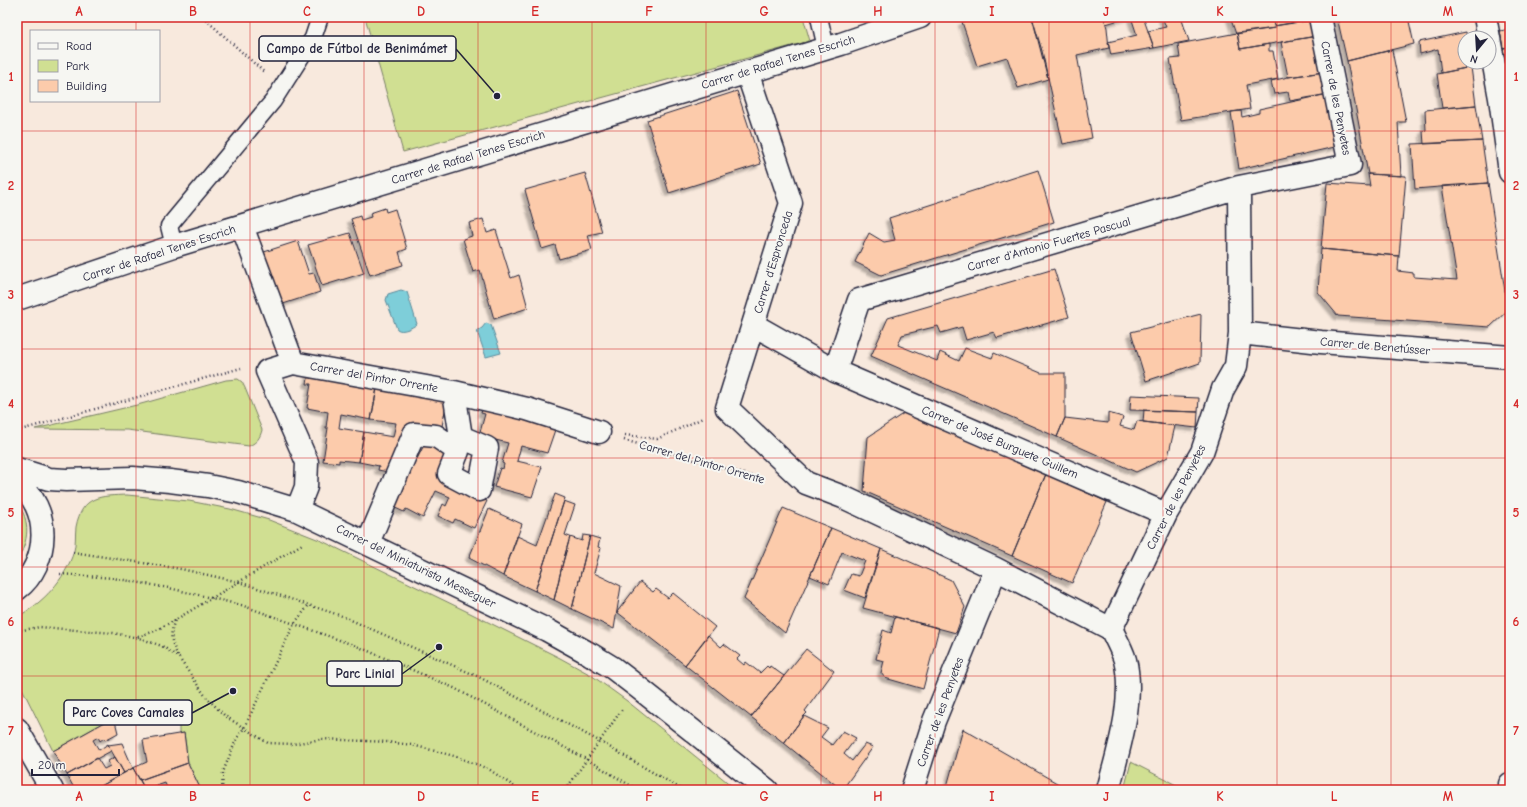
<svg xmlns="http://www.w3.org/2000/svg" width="1527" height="807" viewBox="0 0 1527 807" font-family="'Comic Neue',sans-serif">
<defs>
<filter id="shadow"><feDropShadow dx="-3.5" dy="3.5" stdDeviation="1" flood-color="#0004"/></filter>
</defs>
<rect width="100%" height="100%" fill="#f8e9dd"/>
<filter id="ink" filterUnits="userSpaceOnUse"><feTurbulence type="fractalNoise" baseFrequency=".025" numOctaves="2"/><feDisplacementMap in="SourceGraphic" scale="8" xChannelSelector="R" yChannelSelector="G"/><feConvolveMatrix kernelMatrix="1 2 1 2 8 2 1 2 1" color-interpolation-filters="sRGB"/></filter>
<g filter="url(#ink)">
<!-- green -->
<path fill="#d0df92" stroke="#798066" d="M365 17H803L810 41 403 152Z
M238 379 242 382 245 388 262 430C260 438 257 442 249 446L127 430 35 429 141 404 226 380Z
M127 495 189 501 230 509 269 520 322 541 468 612 560 658 591 675 627 701 737 790H201L188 763 184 733 179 734V720L140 708 114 717 53 751 17 678V617C43 603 65 580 74 551 76 543 75 535 76 527 82 495 101 496 127 495Z
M17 503C31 520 29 542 17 560Z
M1131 762 1186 790H1124Z"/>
<!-- water -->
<path fill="#7eced9" stroke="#59899a" d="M401 290 407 292 417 324C412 328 402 333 397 329L386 300 388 294Z
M486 323 491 325 501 353 486 357 477 331 482 328Z"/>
<!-- building -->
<path fill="#fccbab" stroke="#22223b" filter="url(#shadow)" d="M978 17H1032L1048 79 1018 88 1007 57 977 66 962 22Z
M1032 17H1104L1107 28 1109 48 1077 55 1092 138 1063 144 1042 51Z
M1104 17H1129L1106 24Z
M1131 17H1143L1154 48 1111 55 1108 42 1137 35Z
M1162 17H1181L1189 41 1154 48 1148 31 1166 27Z
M1230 17H1272L1275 28 1236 34Z
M1272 17H1300L1301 21 1274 26Z
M1337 17H1408L1414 44 1347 61Z
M1313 20 1317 36 1240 49 1237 33 1275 28 1274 26Z
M1510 29V47L1503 48 1500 31Z
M1466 32 1467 38H1465V62H1470L1471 67 1441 73 1438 49 1420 54 1419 42Z
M1237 33 1240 49 1269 44V51H1273L1278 79 1246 85 1250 109 1181 120 1170 59 1180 58 1178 44Z
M1317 36 1324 72 1288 77 1281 42Z
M1510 47V65L1506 66 1503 48Z
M1392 50 1406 122H1398L1401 176 1368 174 1347 61Z
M1510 65V91L1506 66Z
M1471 67 1476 105 1442 108 1437 74Z
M1324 72 1328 94 1290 101 1288 92 1274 94 1271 81 1288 77Z
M737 91 761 164 669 193 647 120Z
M1328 94 1339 146 1239 169 1231 112 1241 111 1242 117 1259 113V109Z
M1476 105 1482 141 1424 144 1423 131 1426 130 1425 110Z
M1482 141 1488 183 1415 189 1412 144Z
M1038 170 1054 222 881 275 855 262 869 233 884 242 895 240 889 218Z
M585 173 602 232 588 235 592 250 559 259 555 245 542 249 525 190Z
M1368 174 1406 176 1399 256 1321 249 1327 183 1370 186Z
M1488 183 1508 310 1490 327 1338 316 1318 292 1321 249 1399 256 1398 271 1414 273V277L1457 280 1442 186Z
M385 208 386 212 395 209 407 249 399 252 403 265 370 275 351 219 360 216 361 220 371 217 370 213Z
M483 219 487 233 496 230 511 278 519 275 528 308 494 319 480 270 473 272 463 239 472 236 469 223Z
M350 233 364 273 322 286 308 245Z
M298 241 309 274 314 273 320 292 280 305 261 253Z
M1054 269 1069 317 997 338 994 332 966 340 962 327 941 333 938 326 902 335 898 345 937 361 940 352 959 361 965 348 992 358 994 353 1041 373H1065V418L1057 437 871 356 888 318Z
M1201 314 1200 363 1146 381 1131 332Z
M309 373 377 388 371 420 341 414 339 428 364 432 359 462 339 460V463L323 461 328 428H326L328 412 307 408 311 384H307Z
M377 388 451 396 446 406 441 431 405 445 398 444 393 473 378 470 379 466 359 462 364 432 393 437 396 423 371 420Z
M1131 395 1199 398 1198 412 1130 410Z
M485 402 557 424 547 453 521 446 517 461 542 467 532 497 494 487 500 468 503 469 504 464 502 463 508 443 479 436 485 414 481 413Z
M1144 410 1198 412 1197 428 1143 422Z
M904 413 1046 474 1012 556 864 491 868 437Z
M1108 413 1123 417 1120 426 1134 430 1137 421 1175 426 1168 457 1136 472 1057 437 1065 418 1108 423Z
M424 445H436L454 454 461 489 487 501 474 528 455 519 453 523 438 516 443 504 446 506 450 497 436 491 423 518 406 509 404 512 391 506 398 500 405 485 401 484 414 458 417 459Z
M1046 474 1107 502 1072 583 1012 556Z
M555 494 565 498 535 591 503 576 517 536 537 545Z
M564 501 575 505 565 535 570 537 563 562 554 600 535 591Z
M783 508 831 528 785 633 744 599Z
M489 509 522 524 503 576 469 558Z
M831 528 881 549 865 598 844 590 851 574 859 576 865 561 842 552 829 584 810 576Z
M583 535 590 536 572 609 554 600 563 562 570 537 582 541Z
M590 536 600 539 598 547 601 548 594 573 621 586 614 629 572 609Z
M881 549 951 580 965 607 956 633 863 608Z
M640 582 653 592 656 589 668 598 673 593 715 627 685 665 617 612Z
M895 617 939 628 923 689 885 678 881 673 884 661 876 659 883 630 891 633Z
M708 635 721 647 724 644 740 656 737 659 744 665 746 662 760 673 767 666 769 668 770 666 784 676 751 717 685 665Z
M806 649 834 671 805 711 807 713 804 716 784 743 751 717Z
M804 716 828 728 821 737 832 745 843 731 856 738 844 754 852 761 865 744 873 747 842 790 784 743Z
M114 717 118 733 105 740 104 738 100 741 98 737 93 740 99 750 108 744 111 751 67 775 53 751Z
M963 729 1069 790H946Z
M184 733 188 763 140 780 133 768 147 762 143 740Z
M122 743 133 768 124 773 108 745Z
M115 757 124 773 94 790H75L67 775 97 758 104 769 110 766 108 761Z
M188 763 201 790H168L165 783 145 790 140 780Z
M133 768 144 788 140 790H94Z"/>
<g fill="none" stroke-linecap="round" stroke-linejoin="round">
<!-- lane casing -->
<g stroke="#22223b" stroke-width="19">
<path id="lane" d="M819 17 826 48
M174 246 169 226 273 101 313 38 320 17"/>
</g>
<!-- street casing -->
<g stroke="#22223b" stroke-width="25">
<path id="street" d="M1485 17 1489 38
M1489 38 1500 98 1510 172
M747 72 791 203 727 408 806 483 843 497 996 569 1111 629
M242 226 293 363
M17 299 174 246 841 44 920 17
M754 325 835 371 1166 514
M1240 333 1321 342 1510 357
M835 371 859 300 1239 187 1350 165 1320 17
M17 469 49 479 66 480 133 478 170 481 208 486 238 492 297 510 547 630 590 654 613 668 639 688 767 790
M17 483C52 507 50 564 17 589
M297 510 306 487 307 462 267 371 293 363 454 392 527 409 599 432
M368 543 414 434 436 436 458 451 449 474 479 490 487 448 461 437 454 392
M1111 629 1166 514 1202 452 1223 389 1236 366 1240 333 1239 187
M17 729 52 790
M912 790 934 721 996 569
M1108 790C1118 751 1135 700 1125 660 1122 650 1116 639 1111 629
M1510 790V784"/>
</g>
<!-- path -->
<path stroke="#22223b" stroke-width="2.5" stroke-dasharray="1 3" stroke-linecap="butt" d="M203 17 265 73
M17 431 241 368
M625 435 657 439 703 418
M624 440 762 479
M73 552 181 569 239 582 342 616 479 677 599 741 683 790
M60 574 113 578 169 588 241 605 359 647 454 688 586 759 638 790
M17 631 40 627 113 633 139 638 162 646 179 658 206 697 225 716 268 743 293 744 322 739 388 742 412 745 454 756 476 764 490 770 519 790
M138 637 155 631 175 620
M178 656C171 642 169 635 175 620L304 543
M222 790 223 772 236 740 244 728 294 624 309 605
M567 790 569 785 623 708"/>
<!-- lane -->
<use href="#lane" stroke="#f6f6f2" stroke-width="16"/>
<!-- street -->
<use href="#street" stroke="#f6f6f2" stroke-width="22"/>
</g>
</g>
<!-- grid -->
<path fill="none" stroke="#d62828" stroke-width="1" stroke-opacity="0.55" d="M136 17V31M250 17V790M364 17V790M478 17V790M592 17V790M706 17V790M821 17V790M935 17V790M1049 17V790M1163 17V790M1277 17V790M1391 17V790M136 101V790M17 131H1510M17 240H1510M17 349H1510M17 458H1510M17 567H1510M17 676H1510"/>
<g text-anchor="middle" stroke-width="4" stroke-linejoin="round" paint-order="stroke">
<!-- street labels -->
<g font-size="12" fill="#22223b" stroke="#f6f6f2">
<text transform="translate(778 62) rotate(-17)" y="4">Carrer de Rafael Tenes Escrich</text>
<text transform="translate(1336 98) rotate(79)" y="4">Carrer de les Penyetes</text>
<text transform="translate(468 157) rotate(-17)" y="4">Carrer de Rafael Tenes Escrich</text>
<text transform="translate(1049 244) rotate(-16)" y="4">Carrer d'Antonio Fuertes Pascual</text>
<text transform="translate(159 253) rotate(-18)" y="4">Carrer de Rafael Tenes Escrich</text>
<text transform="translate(773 262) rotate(-73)" y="4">Carrer d'Espronceda</text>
<text transform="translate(1375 346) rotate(5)" y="4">Carrer de Benetússer</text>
<text transform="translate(374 377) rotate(10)" y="4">Carrer del Pintor Orrente</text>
<text transform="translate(1000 442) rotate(23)" y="4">Carrer de José Burguete Guillem</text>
<text transform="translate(702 462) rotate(16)" y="4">Carrer del Pintor Orrente</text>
<text transform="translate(1176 497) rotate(-63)" y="4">Carrer de les Penyetes</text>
<text transform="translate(416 566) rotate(26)" y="4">Carrer del Miniaturista Messeguer</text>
<text transform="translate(940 712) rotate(-70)" y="4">Carrer de les Penyetes</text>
</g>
</g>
<!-- callouts -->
<path fill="none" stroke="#22223b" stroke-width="1.5" d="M497 96L456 49M439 647L402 674M233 691L192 713"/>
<g fill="#22223b" stroke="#f6f6f2" stroke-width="1.5">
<circle cx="497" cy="96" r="4"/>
<circle cx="439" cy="647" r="4"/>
<circle cx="233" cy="691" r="4"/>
</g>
<g fill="#f6f6f2" stroke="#22223b" stroke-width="1.5">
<rect x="259" y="36" width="197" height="25" rx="4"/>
<rect x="327" y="661" width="75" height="25" rx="4"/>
<rect x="64" y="700" width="128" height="25" rx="4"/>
</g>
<g font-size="13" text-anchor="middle" font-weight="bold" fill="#22223b">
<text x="357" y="53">Campo de Fútbol de Benimámet</text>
<text x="365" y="678">Parc Linial</text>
<text x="128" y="717">Parc Coves Camales</text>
</g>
<!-- margin -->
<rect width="1527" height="807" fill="none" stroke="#f6f6f2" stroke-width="44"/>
<!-- legend -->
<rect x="30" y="30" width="130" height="72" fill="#f6f6f2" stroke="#a1a1a9"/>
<rect x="38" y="43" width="20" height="6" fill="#f6f6f2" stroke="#a1a1a9"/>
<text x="66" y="50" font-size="12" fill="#22223b">Road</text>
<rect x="38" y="60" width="20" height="12" fill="#d0df92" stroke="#a1a1a9"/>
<text x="66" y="70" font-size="12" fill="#22223b">Park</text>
<rect x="38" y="80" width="20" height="12" fill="#fccbab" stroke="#a1a1a9"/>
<text x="66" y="90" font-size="12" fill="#22223b">Building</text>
<!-- north arrow -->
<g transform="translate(1477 50) rotate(198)"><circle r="19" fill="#f6f6f2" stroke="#a1a1a9"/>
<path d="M0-3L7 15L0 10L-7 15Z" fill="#22223b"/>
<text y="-6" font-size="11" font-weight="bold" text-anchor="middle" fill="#22223b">N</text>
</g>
<!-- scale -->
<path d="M32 769v6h87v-6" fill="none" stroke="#22223b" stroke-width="2"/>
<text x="38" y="769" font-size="12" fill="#22223b" stroke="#f6f6f2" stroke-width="3" paint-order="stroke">20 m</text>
<rect x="22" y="22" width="1483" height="763" fill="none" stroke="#d62828" stroke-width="1.5"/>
<g font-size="13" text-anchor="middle" font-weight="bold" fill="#d62828">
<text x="79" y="16">A</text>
<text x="193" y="16">B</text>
<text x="307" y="16">C</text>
<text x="421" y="16">D</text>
<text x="535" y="16">E</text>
<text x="649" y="16">F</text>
<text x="764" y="16">G</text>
<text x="878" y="16">H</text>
<text x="992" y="16">I</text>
<text x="1106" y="16">J</text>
<text x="1220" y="16">K</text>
<text x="1334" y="16">L</text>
<text x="1448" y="16">M</text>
<text x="11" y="81">1</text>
<text x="1516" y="81">1</text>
<text x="11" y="190">2</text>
<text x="1516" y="190">2</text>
<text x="11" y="299">3</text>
<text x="1516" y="299">3</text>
<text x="11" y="408">4</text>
<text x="1516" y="408">4</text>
<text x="11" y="517">5</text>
<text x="1516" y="517">5</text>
<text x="11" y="626">6</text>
<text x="1516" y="626">6</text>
<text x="11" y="735">7</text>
<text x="1516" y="735">7</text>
<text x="79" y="801">A</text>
<text x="193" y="801">B</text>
<text x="307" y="801">C</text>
<text x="421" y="801">D</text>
<text x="535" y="801">E</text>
<text x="649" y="801">F</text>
<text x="764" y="801">G</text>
<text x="878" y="801">H</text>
<text x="992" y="801">I</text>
<text x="1106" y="801">J</text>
<text x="1220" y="801">K</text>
<text x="1334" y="801">L</text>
<text x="1448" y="801">M</text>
</g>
</svg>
